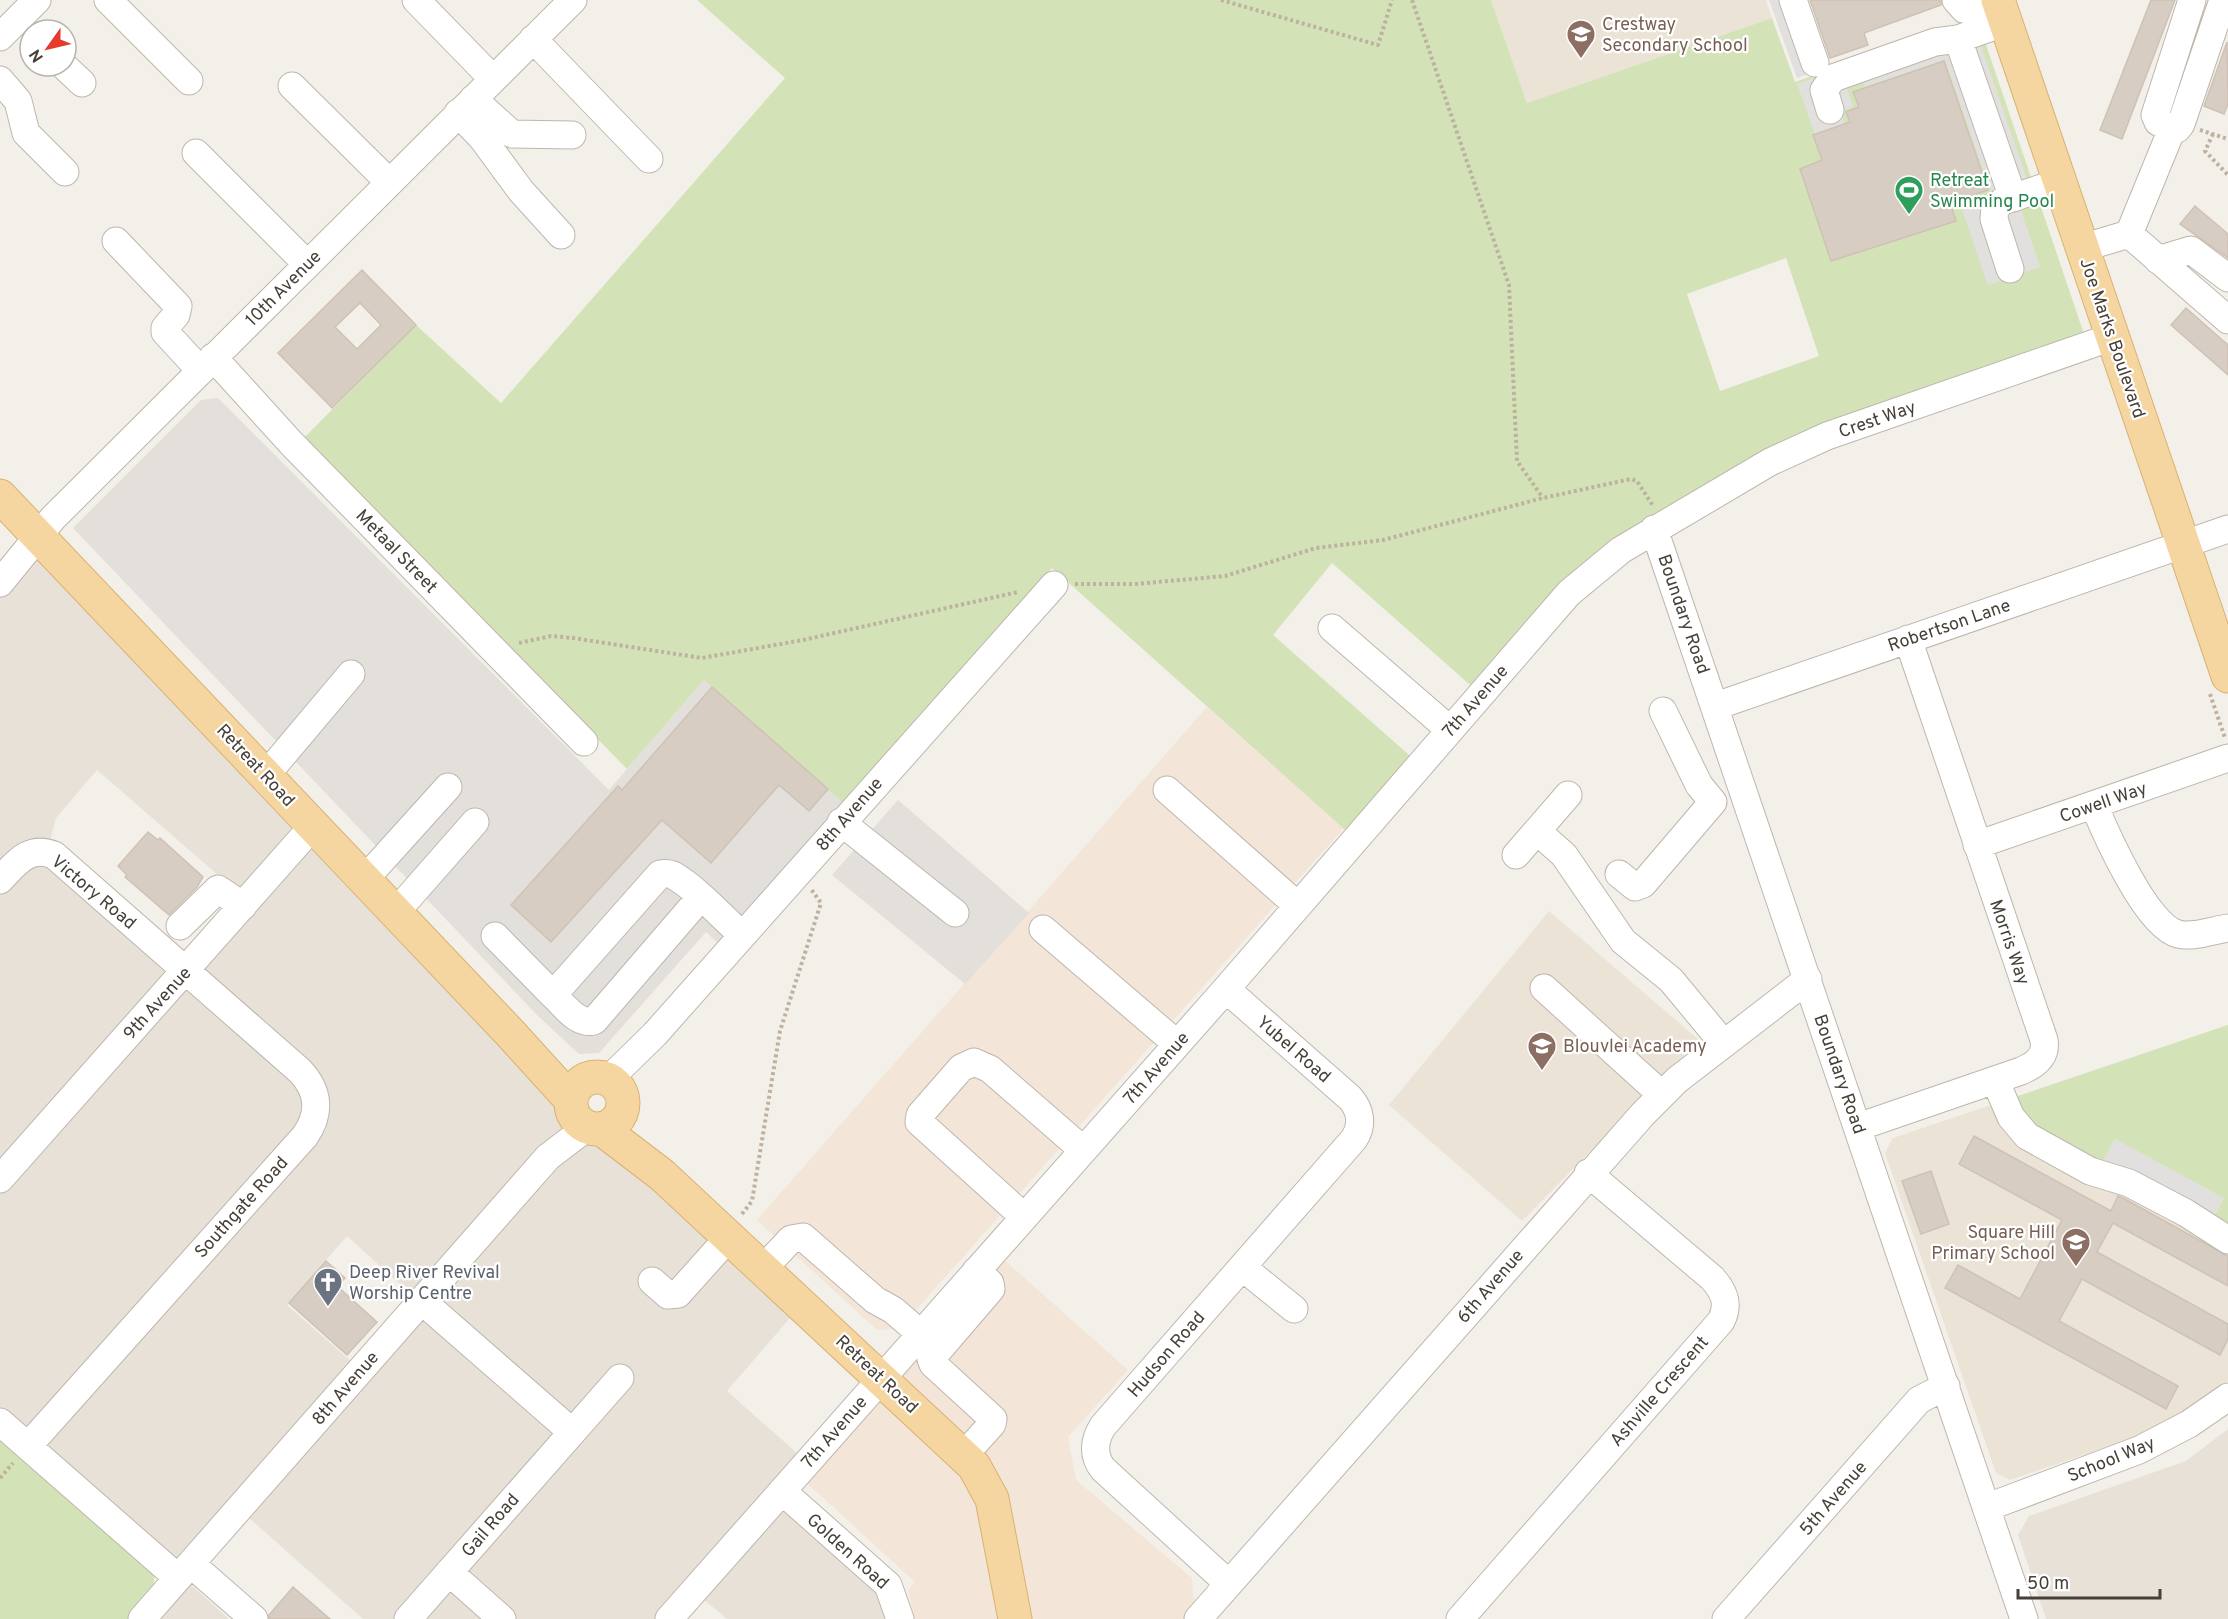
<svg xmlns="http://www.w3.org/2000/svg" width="2228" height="1619" viewBox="0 0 2228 1619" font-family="Overpass,sans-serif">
<rect width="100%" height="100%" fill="#f3f0ea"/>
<!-- residential -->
<path fill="#e7e1d8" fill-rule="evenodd" d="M40 537 573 1113 550 1156 586 1129 802 1304 727 1391 808 1463 783 1490 902 1619H727L695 1592 670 1619H363L240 1510 181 1576 229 1619H143L179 1578 0 1421V584ZM97 770 248 901 186 969 47 851 56 818ZM347 1236 421 1303 362 1371 287 1305Z
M2228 1429V1619H2046L2018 1535 2029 1516 2186 1461Z"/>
<!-- commercial -->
<path fill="#f3e5d7" d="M1207 707 1344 828 900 1328 877 1330 757 1220Z
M994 1251 1128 1370 1068 1437 1076 1480 1192 1578 1193 1597 1206 1610 1198 1619H915L908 1591 915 1582 797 1474Z"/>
<!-- industrial -->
<path fill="#e3dfdb" d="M218 398 609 790 704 680 844 804 720 945 706 932 599 1053 579 1054 538 1016 73 528 201 400Z
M898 800 1029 913 965 984 832 875Z"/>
<!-- education -->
<path fill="#ebe3d5" d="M1491 0H1766L1772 18 1527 103Z
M1549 911 1699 1040 1522 1221 1389 1105Z
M2228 1025V1381L2181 1415 2132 1438 2010 1480 1996 1473 1885 1153 1893 1138Z"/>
<!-- green -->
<path fill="#d3e3b7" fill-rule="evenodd" d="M697 0H1491L1527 103 1772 18 1795 82 1977 18 2084 334 1823 431 1651 539 1477 691 1332 563 1273 635 1416 761 1351 835 1052 568 844 804 704 680 627 769 303 439 416 325 501 403 785 78ZM1786 258 1819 356 1720 391 1687 294Z
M2228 1025V1233L2210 1223 2224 1199 2115 1139 2100 1167 2033 1131 2010 1099Z
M0 1433 154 1574V1588L130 1619H0Z"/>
<!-- parking -->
<path fill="#e2e0de" d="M1769 0H1804L1828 66 1797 78Z
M1973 23 2028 182 2019 205 2040 267 1988 285 1960 204 1991 193 1945 60 1865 87 1863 82 1847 88 1853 107 1841 111 1845 124 1815 134 1797 84Z
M2115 1139 2224 1198 2204 1235 2124 1186 2118 1197 2091 1183Z"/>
<!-- building -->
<path fill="#d7cdc3" stroke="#cec2b4" stroke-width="1.5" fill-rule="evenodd" d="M1810 0H1941V5L1864 33 1868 45 1830 58Z
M2151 0H2175L2122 139 2100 130Z
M2227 42 2228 104 2224 114 2204 106Z
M1944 61 1988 190 1950 203 1956 221 1831 261 1800 169 1822 160 1813 135 1850 122 1846 112 1859 107 1853 92Z
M2195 206 2228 234V258L2180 224Z
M362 270 416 325 332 408 278 353ZM360 303 381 325 357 349 335 327Z
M2186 308 2228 345V375L2171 325Z
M712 687 828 789 809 811 779 785 711 863 662 820 551 942 511 905 618 786 622 790Z
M148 832 158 840 160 838 203 877 197 887 169 915 125 877 127 875 118 866Z
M1974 1136 2111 1211 2118 1196 2123 1198 2228 1256V1286L2113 1223 2097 1252 2228 1324V1339L2220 1355 2082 1279 2059 1321 2178 1386 2166 1409 1945 1288 1958 1265 2020 1299 2062 1220 1959 1164Z
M1931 1171 1949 1224 1921 1234 1902 1181Z
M326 1261 345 1278 337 1286 377 1322 347 1355 289 1303Z
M293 1587 330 1619H269V1615Z"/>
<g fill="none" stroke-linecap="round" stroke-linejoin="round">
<!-- minor casing -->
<g stroke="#beb6ad" stroke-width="29">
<path id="minor" d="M108 0 189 81
M416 0 493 79
M1793 0 1815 63
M1956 0 1964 9 1993 0
M0 37 37 0
M533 39 649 159
M1958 39 2013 198
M64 66 82 83
M0 80 18 101 26 133 65 172
M292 86 389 182
M473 99 512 134 572 135
M1830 110 1824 90 1833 78 1935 42 1958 39 2006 22
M458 113 482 138 521 191 561 235
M2172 129H2177L2181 124 2223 0
M196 153 307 264
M2129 234 2172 129 2158 122 2155 115 2192 0
M116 241 178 306 176 315 165 328V332L200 370
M2082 248 2129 234 2228 320
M2158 260 2191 250 2228 278
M2010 269 1994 219 1995 208 2003 201 2060 182
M213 357 291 443 584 742
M1654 529 2024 1619
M0 583 53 518 573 0
M1332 628 1450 730
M1716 706 2228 529
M266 775 351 674
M1167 790 1298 906
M2094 805C2106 834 2147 927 2178 934 2193 938 2213 930 2228 928
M841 822 955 913
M1537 831 1564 855 1623 941 1671 980 1724 1044
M1977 845 2228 758
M1516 855 1568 795
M1619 874 1635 887 1643 884 1713 802 1699 785 1663 711
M0 880C16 863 29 845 54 855L300 1071C319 1091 321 1113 305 1136L28 1446
M364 880 448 787
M700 898 594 1021C577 1025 564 1005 553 995L660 874C665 873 668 873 673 875 697 889 722 917 742 935
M395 913 475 822
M180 926 218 889 243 906
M1043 929 1177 1044
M495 936 553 995
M1544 988 1662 1095
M1226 989 1350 1098C1361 1110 1363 1126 1354 1139L1103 1426C1094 1440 1092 1455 1103 1469L1229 1584
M609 1079 655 1034 1054 585
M1995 1080 2011 1117 2027 1136 2090 1171 2129 1183 2186 1213 2228 1240
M1858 1127 2021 1071C2035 1065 2047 1057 2044 1040L1908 639
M0 1179 313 826
M1024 1217 919 1122 920 1115 961 1068 974 1062 990 1069 1083 1150
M1242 1267 1294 1309
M763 1269 791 1239 803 1237 875 1300 893 1310 921 1334
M652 1281 668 1295 678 1294 729 1237
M422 1301 572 1432
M0 1422 178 1578
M964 1455 992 1424 993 1419 933 1364 931 1359 991 1289 990 1283 976 1271
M782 1491 888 1585 900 1619
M1988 1507 2139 1450 2189 1424 2228 1397
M191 1564 254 1619
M449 1572 502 1619
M142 1619 548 1157 586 1128
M408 1619 620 1378
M669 1619 1226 989 1569 593 1621 550 1770 462 1827 436 2112 337
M1198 1619 1643 1114 1677 1080 1808 979
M1460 1619 1721 1321C1730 1304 1724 1291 1712 1278L1588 1173
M1726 1619 1919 1400 1946 1386"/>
</g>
<!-- major casing -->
<g stroke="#d9b272" stroke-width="35">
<path id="major" d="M1998 0 2228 676
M0 496 511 1034 571 1100
M571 1103a26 26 0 1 1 52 0a26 26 0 1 1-52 0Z
M603 1130 662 1175 974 1466 992 1499 1015 1619"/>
</g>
<!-- path -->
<path stroke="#beb1a0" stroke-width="4" stroke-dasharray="3 3" stroke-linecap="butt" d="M1221 0 1378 45 1392 0
M1412 0 1509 285 1517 461 1543 498
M2200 130 2228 139
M2213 134 2205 151 2228 175
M1075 584H1135L1225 576 1316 548 1383 540 1543 498 1631 479 1637 481 1653 506
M519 643 551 636 573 638 702 658 803 640 1018 592
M2210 694 2225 738
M742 1214 752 1201 780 1031 821 903 811 889
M0 1478 13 1463"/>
<!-- minor -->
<use href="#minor" stroke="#fff" stroke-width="27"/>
<!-- major -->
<use href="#major" stroke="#f5d6a1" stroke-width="33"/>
</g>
<!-- icons -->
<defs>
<g id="school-pin" transform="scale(1.5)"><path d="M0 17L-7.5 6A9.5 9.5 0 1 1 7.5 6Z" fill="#8d6e63" stroke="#fff"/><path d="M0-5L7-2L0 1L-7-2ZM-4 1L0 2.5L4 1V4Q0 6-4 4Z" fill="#fff"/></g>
<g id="stadium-pin" transform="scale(1.5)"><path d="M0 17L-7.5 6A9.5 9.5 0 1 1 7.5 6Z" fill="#2e9e5b" stroke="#fff"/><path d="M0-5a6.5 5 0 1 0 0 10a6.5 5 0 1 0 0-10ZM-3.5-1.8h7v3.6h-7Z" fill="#fff"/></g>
<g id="church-pin" transform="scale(1.5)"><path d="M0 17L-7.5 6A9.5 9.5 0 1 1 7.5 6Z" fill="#6b7280" stroke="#fff"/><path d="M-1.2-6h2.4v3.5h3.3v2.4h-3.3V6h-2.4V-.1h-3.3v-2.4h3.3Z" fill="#fff"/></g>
</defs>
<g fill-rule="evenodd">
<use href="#school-pin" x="1581" y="34"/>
<use href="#stadium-pin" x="1909" y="190"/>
<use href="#school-pin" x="1542" y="1046"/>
<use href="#school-pin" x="2076" y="1242"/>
<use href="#church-pin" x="328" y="1282"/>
</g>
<g text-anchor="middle" stroke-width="4.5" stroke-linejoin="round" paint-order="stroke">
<!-- education labels -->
<g font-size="18" fill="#785e54" stroke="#fff" text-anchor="start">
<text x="1602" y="30">Crestway<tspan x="1602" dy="21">Secondary School</tspan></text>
<text x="1563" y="1052">Blouvlei Academy</text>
<text x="2055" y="1238" text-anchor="end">Square Hill<tspan x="2055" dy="21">Primary School</tspan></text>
</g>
<!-- leisure labels -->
<g font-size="18" fill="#27864d" stroke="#fff" text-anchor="start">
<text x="1930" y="186">Retreat<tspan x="1930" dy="21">Swimming Pool</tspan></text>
</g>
<!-- street labels -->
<g font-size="18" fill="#464038" stroke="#fff">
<text transform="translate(283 288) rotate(-45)" y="6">10th Avenue</text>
<text transform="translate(2113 338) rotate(71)" y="6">Joe Marks Boulevard</text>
<text transform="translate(1877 419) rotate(-19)" y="6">Crest Way</text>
<text transform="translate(397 551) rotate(46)" y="6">Metaal Street</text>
<text transform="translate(1684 614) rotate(71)" y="6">Boundary Road</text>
<text transform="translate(1949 625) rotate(-19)" y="6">Robertson Lane</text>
<text transform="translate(1475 701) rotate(-49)" y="6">7th Avenue</text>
<text transform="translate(256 765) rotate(47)" y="6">Retreat Road</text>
<text transform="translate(2103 802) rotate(-19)" y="6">Cowell Way</text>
<text transform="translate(849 814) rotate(-49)" y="6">8th Avenue</text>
<text transform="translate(94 892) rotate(40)" y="6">Victory Road</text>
<text transform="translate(2010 942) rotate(71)" y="6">Morris Way</text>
<text transform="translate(157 1003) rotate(-48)" y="6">9th Avenue</text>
<text transform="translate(1294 1049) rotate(41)" y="6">Yubel Road</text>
<text transform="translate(1156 1068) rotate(-49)" y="6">7th Avenue</text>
<text transform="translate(1840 1074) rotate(71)" y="6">Boundary Road</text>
<text transform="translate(241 1207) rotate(-48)" y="6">Southgate Road</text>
<text transform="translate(1490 1286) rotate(-49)" y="6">6th Avenue</text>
<text transform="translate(1166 1354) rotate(-49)" y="6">Hudson Road</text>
<text transform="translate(877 1374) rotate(43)" y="6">Retreat Road</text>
<text transform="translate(345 1388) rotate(-49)" y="6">8th Avenue</text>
<text transform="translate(1659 1391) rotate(-49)" y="6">Ashville Crescent</text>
<text transform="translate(834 1432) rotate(-49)" y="6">7th Avenue</text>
<text transform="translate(2111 1459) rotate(-22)" y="6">School Way</text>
<text transform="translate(1833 1498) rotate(-49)" y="6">5th Avenue</text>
<text transform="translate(490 1525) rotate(-49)" y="6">Gail Road</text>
<text transform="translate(848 1551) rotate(42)" y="6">Golden Road</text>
</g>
<!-- worship labels -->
<g font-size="18" fill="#5b616d" stroke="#fff" text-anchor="start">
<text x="349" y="1278">Deep River Revival<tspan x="349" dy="21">Worship Centre</tspan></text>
</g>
</g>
<!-- north arrow -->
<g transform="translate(48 48) rotate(236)"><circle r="28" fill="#ffffff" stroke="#b5b3af" stroke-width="1.5"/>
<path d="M0-4.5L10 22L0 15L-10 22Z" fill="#e53b2f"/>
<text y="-9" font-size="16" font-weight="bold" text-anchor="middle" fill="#464038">N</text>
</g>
<!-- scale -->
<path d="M2018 1589v9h142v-9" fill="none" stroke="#464038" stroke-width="3"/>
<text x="2027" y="1589" font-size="18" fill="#464038" stroke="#ffffff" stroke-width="4.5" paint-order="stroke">50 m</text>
</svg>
